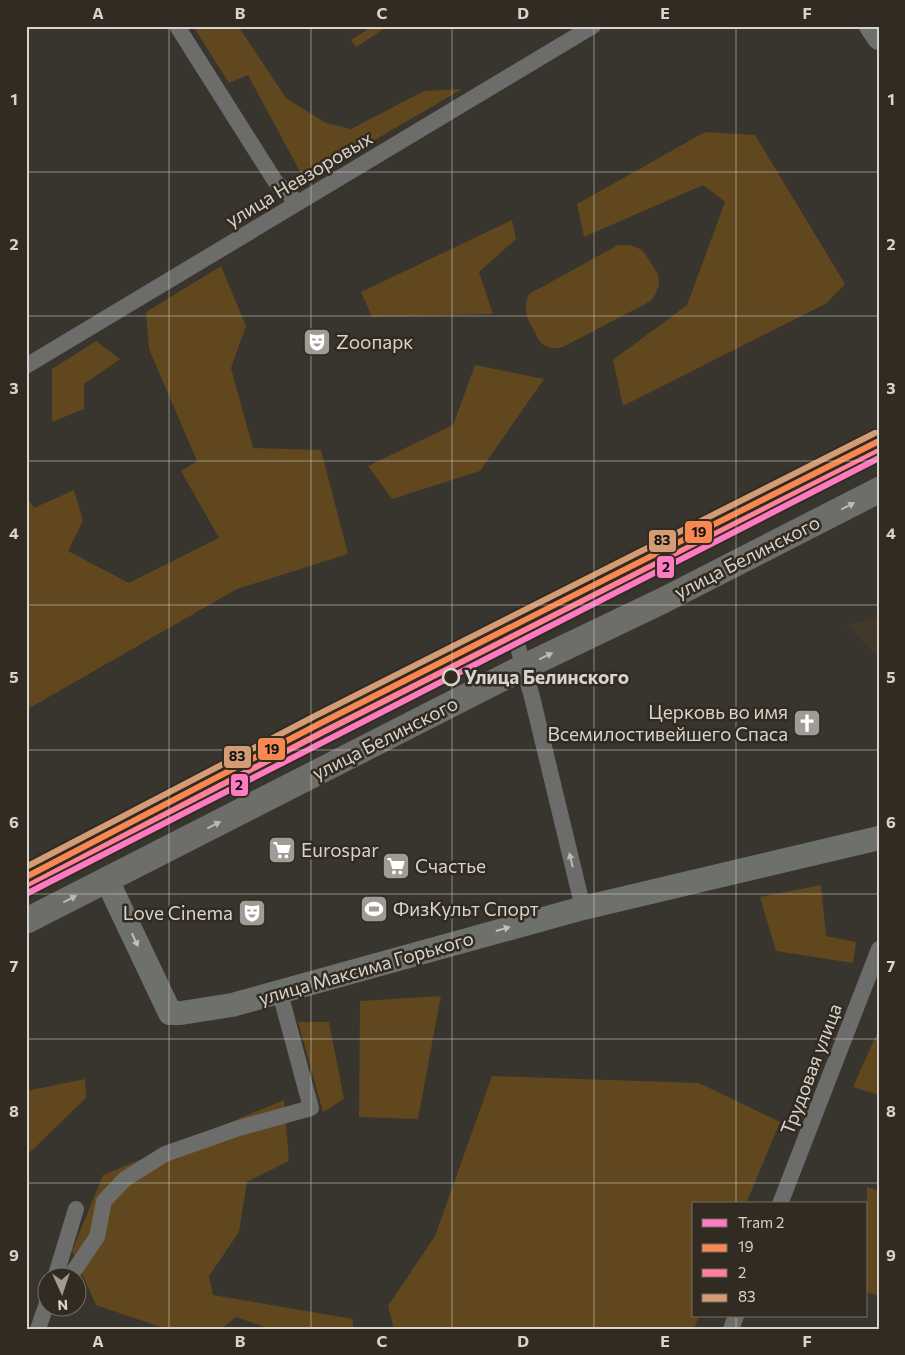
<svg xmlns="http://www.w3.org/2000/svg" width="905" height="1355" viewBox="0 0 905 1355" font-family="Commissioner,sans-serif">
<rect width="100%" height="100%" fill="#38342e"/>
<!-- built -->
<path fill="#43392b" d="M879 616V659L847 625Z"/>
<!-- green -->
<path fill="#60471d" d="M193 26H238L286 98 326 123 351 129 424 91 462 89 305 181 248 75 229 83Z
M373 26 387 27 356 47 351 40Z
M705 132 755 135 845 284 827 303 623 406 613 360 687 305 725 202 703 185 584 237 577 204Z
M512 220 516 239 479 272 493 314 372 317 361 292Z
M618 245H630L640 249 644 252 658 274 659 285 655 295 651 301 563 347C557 349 550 349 544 345 539 342 537 336 535 332 527 319 522 309 529 294Z
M221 266 246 326 231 368 253 448 321 450 348 554 237 589 26 710V496L34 508 74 490 83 521 68 551 129 583 219 538 181 471 197 461 149 349 146 312Z
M96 341 120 359 84 384V409L52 422V369Z
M475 365 544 379 480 471 392 499 368 466 453 425Z
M821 885 826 936 856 942 853 963 776 951 760 897Z
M441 996 418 1119 359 1117 360 1001Z
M298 1022H329L344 1099 323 1112Z
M879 1029V1095L853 1087Z
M492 1076 699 1083 780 1122 746 1204H694V1316H699L694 1329H394L388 1306 435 1236Z
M85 1079 86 1098 26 1156V1091Z
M284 1100 289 1161 247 1182 239 1232 209 1276 213 1295 353 1319V1329H270L236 1317 221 1329H166L96 1305 72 1251 103 1175Z
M867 1187 879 1191V1296L866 1292Z"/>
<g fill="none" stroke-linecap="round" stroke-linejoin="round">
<!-- street -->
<path stroke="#6c6c6a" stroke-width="16" d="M177 26 275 181 298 203
M26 366 593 26
M512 626 532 697 583 908
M780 1204 879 949
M55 1278 76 1209
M69 1278 97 1237 104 1201 125 1179 165 1154 239 1128 311 1108 280 993
M38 1329 48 1300
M731 1329 736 1316"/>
<!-- secondary -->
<path stroke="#6e706c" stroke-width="24" d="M871 26 879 38
M107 880 170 1013H181L232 1005 583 908 879 838"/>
<!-- primary -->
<path stroke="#6d6d6a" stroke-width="26" d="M26 877 319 724 879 441
M26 921 522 668 664 600 879 490"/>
<!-- bus-1 casing -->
<g stroke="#322b21" stroke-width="10">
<path id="bus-1" d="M26 877 319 724 879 441"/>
</g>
<!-- bus-2 casing -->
<g stroke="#322b21" stroke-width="10">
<path id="bus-2" d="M30 885 323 732 879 451"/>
</g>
<!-- bus-3 casing -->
<g stroke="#322b21" stroke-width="10">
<path id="bus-3" d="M26 867 315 716 875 433"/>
</g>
<!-- bus-1 -->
<use href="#bus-1" stroke="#f88751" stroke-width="6"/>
<!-- bus-2 -->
<use href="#bus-2" stroke="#ff8098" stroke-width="6"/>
<!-- bus-3 -->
<use href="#bus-3" stroke="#d39c74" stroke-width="6"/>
<!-- tram-1 casing -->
<g stroke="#322b21" stroke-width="10">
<path id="tram-1" d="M26 894 879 458"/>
</g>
<!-- tram-1 -->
<use href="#tram-1" stroke="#fe7ac1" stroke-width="6"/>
</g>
<!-- one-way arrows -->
<defs><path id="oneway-solid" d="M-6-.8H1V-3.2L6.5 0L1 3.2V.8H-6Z" transform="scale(1.25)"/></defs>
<g fill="#bdbab4">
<use href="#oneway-solid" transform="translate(848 506) rotate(-27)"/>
<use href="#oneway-solid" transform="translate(546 656) rotate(-26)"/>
<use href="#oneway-solid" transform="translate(214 825) rotate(-27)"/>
<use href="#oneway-solid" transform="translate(70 899) rotate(-27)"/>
</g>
<use fill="#bdb9b4" href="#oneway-solid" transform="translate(571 860) rotate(-104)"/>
<g fill="#c3bfb9">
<use href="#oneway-solid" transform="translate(503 929) rotate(-16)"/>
<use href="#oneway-solid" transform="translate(135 940) rotate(65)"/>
</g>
<!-- grid -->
<path fill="none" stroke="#d8d3cc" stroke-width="1" stroke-opacity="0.55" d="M169 26V1329M311 26V1329M452 26V1329M594 26V1329M736 26V1204M26 172H879M26 316H879M26 461H879M26 605H879M26 750H879M26 894H879M26 1039H879M26 1183H879M736 1316V1329"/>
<!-- icons -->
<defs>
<g id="theatre-square" transform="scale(1.4375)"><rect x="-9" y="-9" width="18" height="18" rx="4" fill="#a09b95" stroke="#322b21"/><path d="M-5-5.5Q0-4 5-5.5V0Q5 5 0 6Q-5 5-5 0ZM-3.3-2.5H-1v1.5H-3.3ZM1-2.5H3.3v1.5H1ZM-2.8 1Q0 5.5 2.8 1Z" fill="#fff"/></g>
<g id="church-square" transform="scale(1.4375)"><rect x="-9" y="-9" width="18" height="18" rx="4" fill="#a09b95" stroke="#322b21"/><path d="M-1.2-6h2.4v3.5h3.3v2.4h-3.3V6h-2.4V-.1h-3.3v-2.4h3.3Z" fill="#fff"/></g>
<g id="supermarket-square" transform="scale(1.4375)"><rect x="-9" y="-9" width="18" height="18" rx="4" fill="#a09b95" stroke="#322b21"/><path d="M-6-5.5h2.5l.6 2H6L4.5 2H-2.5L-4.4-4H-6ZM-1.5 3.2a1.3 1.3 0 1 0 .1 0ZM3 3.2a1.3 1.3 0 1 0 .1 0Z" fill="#fff"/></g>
<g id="stadium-square" transform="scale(1.4375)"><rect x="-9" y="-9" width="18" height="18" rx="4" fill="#a09b95" stroke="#322b21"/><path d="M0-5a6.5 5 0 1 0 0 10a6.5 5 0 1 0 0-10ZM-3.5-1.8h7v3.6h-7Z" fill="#fff"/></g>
</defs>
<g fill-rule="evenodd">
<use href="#theatre-square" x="317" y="342"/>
<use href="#church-square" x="807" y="723"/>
<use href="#supermarket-square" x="282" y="850"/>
<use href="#supermarket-square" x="396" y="866"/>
<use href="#stadium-square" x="374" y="909"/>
<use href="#theatre-square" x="252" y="913"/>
</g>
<!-- markers -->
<circle fill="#322b21" stroke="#d8d3cc" stroke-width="2.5" cx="451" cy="677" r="8"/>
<g text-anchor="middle" stroke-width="5" stroke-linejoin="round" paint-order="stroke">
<!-- street labels -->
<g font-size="19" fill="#d8d3cc" stroke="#322b21">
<text transform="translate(299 179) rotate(-31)" y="7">улица Невзоровых</text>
<text transform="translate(747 557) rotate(-27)" y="7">улица Белинского</text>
<text transform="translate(385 738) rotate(-27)" y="7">улица Белинского</text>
<text transform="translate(366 968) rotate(-16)" y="7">улица Максима Горького</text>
<text transform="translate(811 1069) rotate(-69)" y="7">Трудовая улица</text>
</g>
<!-- poi labels -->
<g font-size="19" fill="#d8d3cc" stroke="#322b21" text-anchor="start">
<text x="336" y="349">Zooпарк</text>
<text x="788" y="719" text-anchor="end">Церковь во имя<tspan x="788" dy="22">Всемилостивейшего Спаса</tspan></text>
<text x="301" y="857">Eurospar</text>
<text x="415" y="873">Счастье</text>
<text x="393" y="916">ФизКульт Спорт</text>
<text x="233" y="920" text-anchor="end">Love Cinema</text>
</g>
<!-- stop labels -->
<g font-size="19" font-weight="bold" fill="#d8d3cc" stroke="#322b21" text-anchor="start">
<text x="464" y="684">Улица Белинского</text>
</g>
</g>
<g stroke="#322b21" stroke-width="2">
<rect x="684" y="520" width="29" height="24" rx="5" fill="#f88751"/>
<rect x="648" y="529" width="29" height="24" rx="5" fill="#d39c74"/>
<rect x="656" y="555" width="19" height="24" rx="5" fill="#fe7ac1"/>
<rect x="257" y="737" width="29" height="24" rx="5" fill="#f88751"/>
<rect x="223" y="745" width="29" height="24" rx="5" fill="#d39c74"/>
<rect x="230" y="773" width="19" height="24" rx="5" fill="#fe7ac1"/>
</g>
<g font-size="14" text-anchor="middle" font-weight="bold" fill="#111">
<text x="699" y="537">19</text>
<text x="662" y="545">83</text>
<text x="666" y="572">2</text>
<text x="272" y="754">19</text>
<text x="237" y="761">83</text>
<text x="239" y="790">2</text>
</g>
<!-- border -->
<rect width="905" height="1355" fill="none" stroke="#322b21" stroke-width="55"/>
<!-- legend -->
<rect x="692" y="1202" width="175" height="115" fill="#322b21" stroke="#746e65"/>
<rect x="702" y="1219" width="25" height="8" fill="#fe7ac1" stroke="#746e65"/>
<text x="738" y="1228" font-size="15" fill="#d8d3cc">Tram 2</text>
<rect x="702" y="1244" width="25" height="8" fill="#f88751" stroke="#746e65"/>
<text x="738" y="1252" font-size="15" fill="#d8d3cc">19</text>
<rect x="702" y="1269" width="25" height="8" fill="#ff8098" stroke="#746e65"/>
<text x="738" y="1278" font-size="15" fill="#d8d3cc">2</text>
<rect x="702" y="1294" width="25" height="8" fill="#d39c74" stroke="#746e65"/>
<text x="738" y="1302" font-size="15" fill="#d8d3cc">83</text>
<!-- north arrow -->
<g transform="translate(62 1292) rotate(177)"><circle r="24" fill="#322b21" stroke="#746e65"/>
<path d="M0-4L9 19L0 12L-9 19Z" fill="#a09b95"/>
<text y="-8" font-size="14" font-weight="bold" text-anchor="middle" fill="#d8d3cc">N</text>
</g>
<rect x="28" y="28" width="850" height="1300" fill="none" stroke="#d8d3cc" stroke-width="2"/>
<g font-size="16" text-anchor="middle" font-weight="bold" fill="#d8d3cc">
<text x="98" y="19">A</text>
<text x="240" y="19">B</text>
<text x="382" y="19">C</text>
<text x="523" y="19">D</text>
<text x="665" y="19">E</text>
<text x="807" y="19">F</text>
<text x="14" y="105">1</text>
<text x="891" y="105">1</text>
<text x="14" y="250">2</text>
<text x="891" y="250">2</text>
<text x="14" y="394">3</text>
<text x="891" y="394">3</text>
<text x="14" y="539">4</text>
<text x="891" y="539">4</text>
<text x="14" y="683">5</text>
<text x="891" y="683">5</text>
<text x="14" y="828">6</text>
<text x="891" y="828">6</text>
<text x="14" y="972">7</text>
<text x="891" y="972">7</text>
<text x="14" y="1117">8</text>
<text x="891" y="1117">8</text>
<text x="14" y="1261">9</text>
<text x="891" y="1261">9</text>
<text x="98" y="1347">A</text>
<text x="240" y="1347">B</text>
<text x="382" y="1347">C</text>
<text x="523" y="1347">D</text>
<text x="665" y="1347">E</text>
<text x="807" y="1347">F</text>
</g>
</svg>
